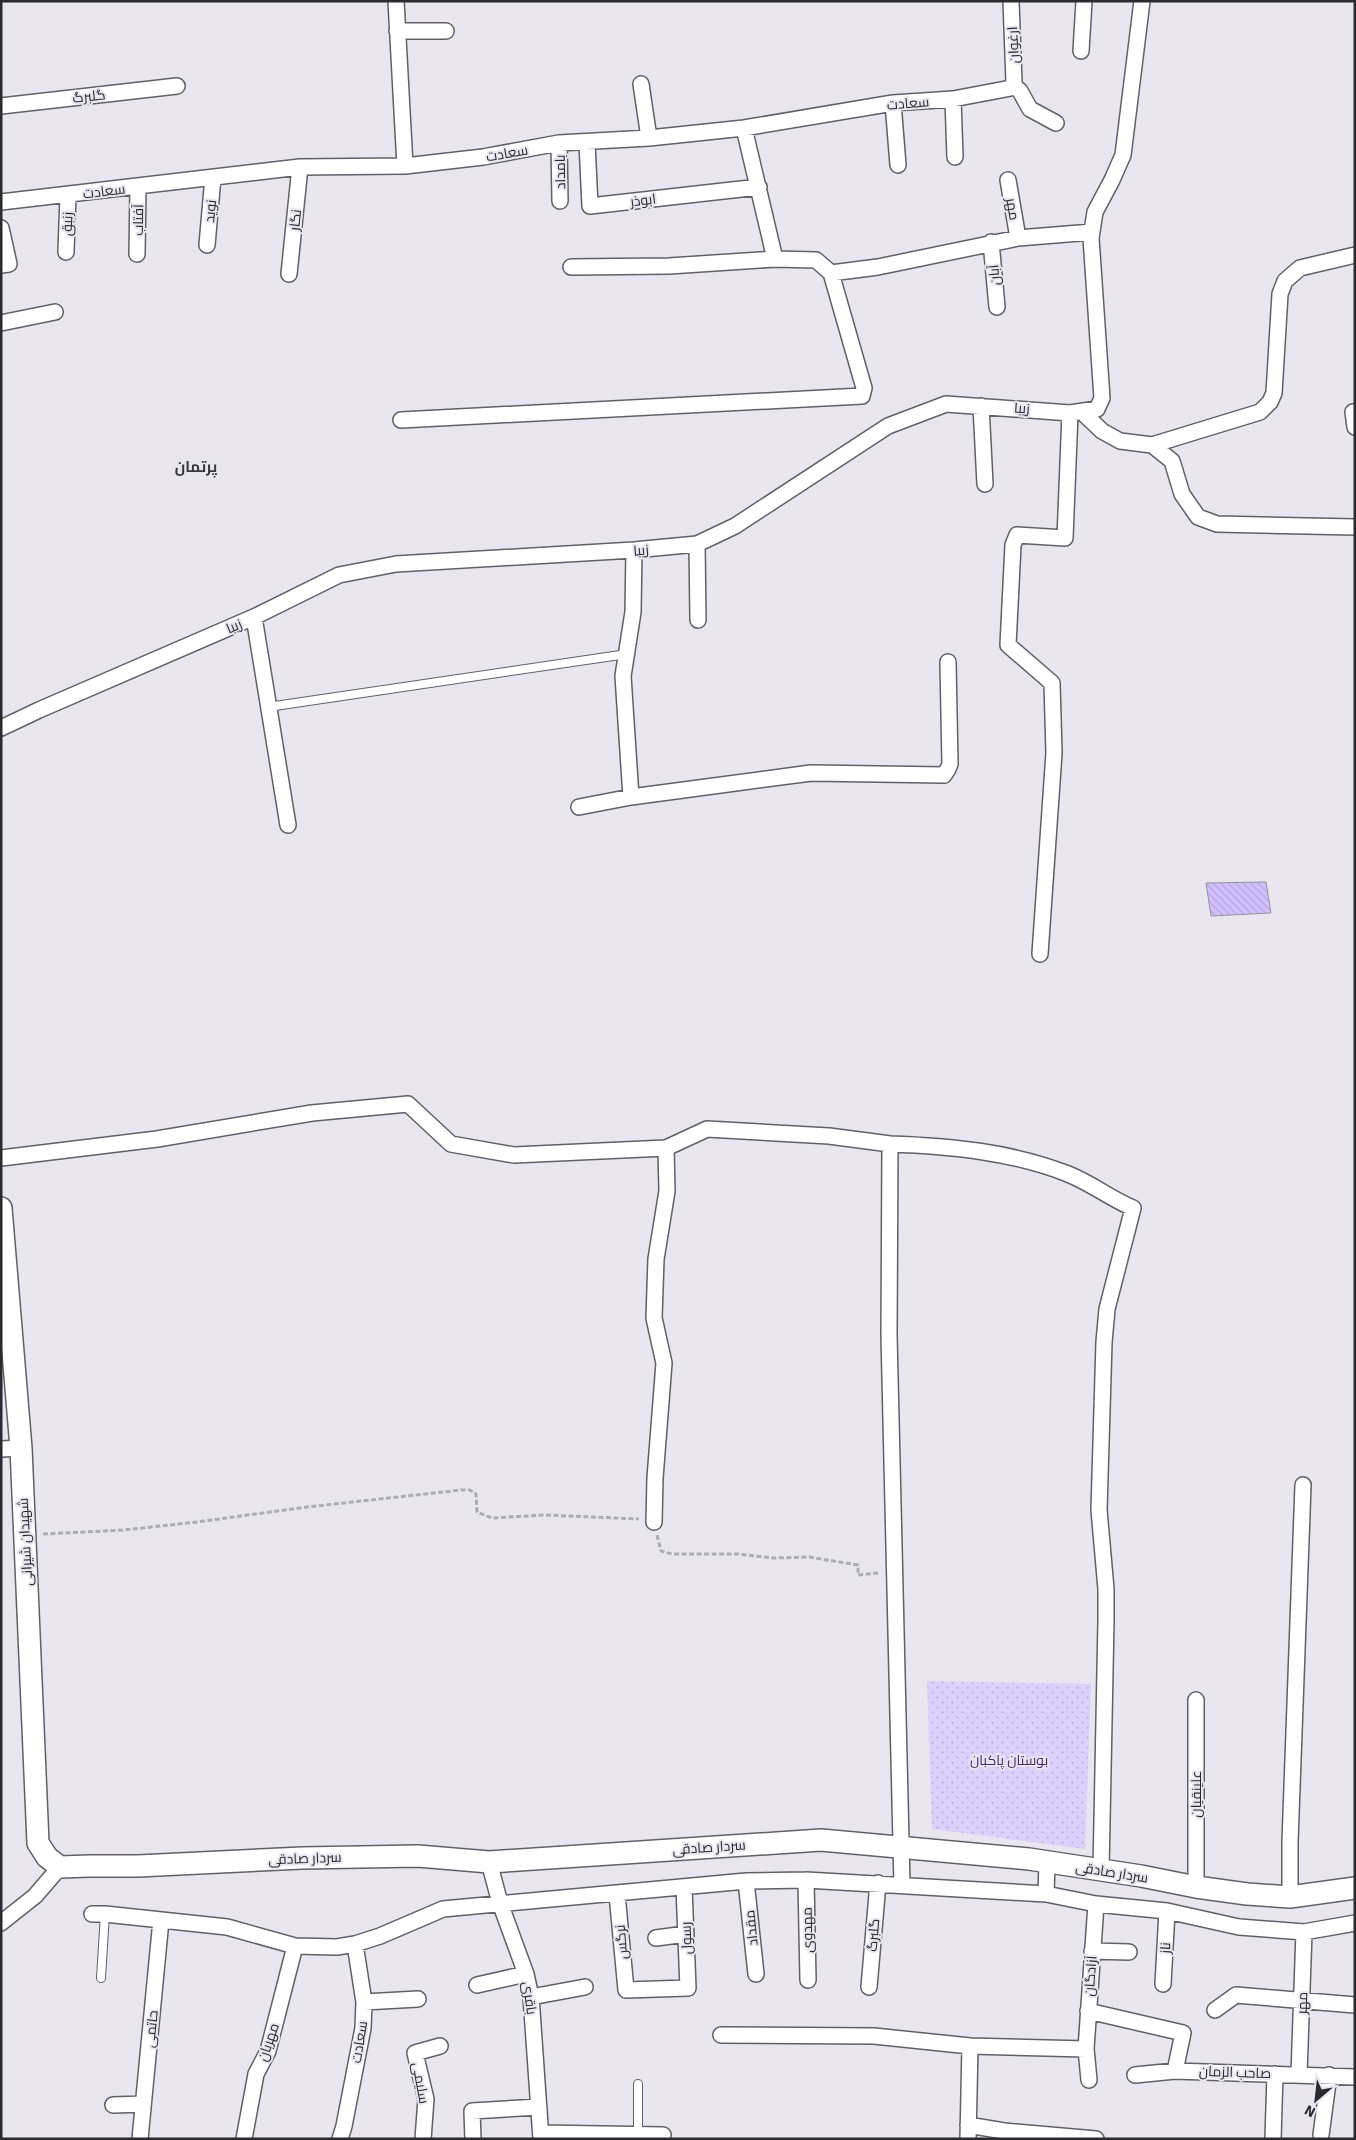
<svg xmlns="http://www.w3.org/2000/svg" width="1356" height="2140" viewBox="0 0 1356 2140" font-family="Signika,Cairo,sans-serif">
<defs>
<pattern id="grass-dots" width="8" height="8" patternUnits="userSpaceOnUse" patternTransform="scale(1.25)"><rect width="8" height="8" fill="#ddd0fc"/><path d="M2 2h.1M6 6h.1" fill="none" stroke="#beb3d8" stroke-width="1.8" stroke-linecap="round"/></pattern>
<pattern id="building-back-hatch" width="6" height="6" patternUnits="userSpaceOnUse" patternTransform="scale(1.25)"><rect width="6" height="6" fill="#d3c0ff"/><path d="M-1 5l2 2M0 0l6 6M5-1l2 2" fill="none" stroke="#b5a5db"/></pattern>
</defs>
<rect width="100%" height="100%" fill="#e9e6f0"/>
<!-- grass -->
<path fill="url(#grass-dots)" d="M927 1681 1091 1684 1085 1849 932 1829Z"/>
<!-- building -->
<path fill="url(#building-back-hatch)" stroke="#95929b" d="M1266 882 1271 913 1211 916 1206 883Z"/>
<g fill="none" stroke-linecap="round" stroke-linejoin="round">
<!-- lane casing -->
<g stroke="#625f68" stroke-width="10">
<path id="lane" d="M268 707 627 654
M101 1978 105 1914
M638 2084V2134"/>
</g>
<!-- street casing -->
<g stroke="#625f68" stroke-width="18">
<path id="street" d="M396 1 405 166
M397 31H446
M1081 51 1084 1
M641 84 649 138
M1014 86 1020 91 1030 109 1056 123
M953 99 955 157
M893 103 898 165
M1 106 177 86
M744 128 775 259
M559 143 560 201
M587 143 590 206 759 187
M1008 180 1018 238
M1 202 300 167 405 166 483 157 559 143 649 138 744 128 893 103 953 99 1011 88 1014 82 1011 1
M1 228 9 264 1 265
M991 242 997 307
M207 245 213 177
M66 252 68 195
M137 254 138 187
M831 273 878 267 1018 238 1092 232
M289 274 300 167
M1 323 55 312
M981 406 985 484
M1082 412 1102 431 1120 441 1152 445 1172 461 1182 494 1198 517 1217 524 1355 527
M1353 412 1355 427
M401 420 862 396 864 388 831 273 816 260 775 259 669 266 571 267
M1152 445 1260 412 1270 402 1274 393 1280 294 1285 281 1300 268 1355 255
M697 544 698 620
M254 617 288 825
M1 728 39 710 254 617 339 575 396 564 634 550 697 544 735 526 888 426 946 404 1070 413 1097 409 1102 398 1091 238 1095 212 1112 180 1123 155 1142 1
M631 797 811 773 944 775 948 769 950 764 948 662
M579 807 631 797 623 676 633 612 634 550
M1040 954 1054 753 1052 683 1008 645 1013 545 1017 535 1065 538 1070 413
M890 1144C951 1146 1012 1152 1068 1174 1091 1183 1111 1199 1133 1208L1107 1309 1104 1342 1099 1510 1106 1589V1621L1101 1870
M666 1148 707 1129 829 1136 890 1144 889 1335 902 1885
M1 1158 157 1139 312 1113 408 1104 451 1144 514 1155 666 1148 667 1191 656 1259 654 1318 664 1363 655 1478 654 1522
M1 1449 21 1448
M1196 1700V1887
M489 1862 500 1903 526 1974 531 1997 541 2139
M806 1880 808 1980
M746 1881 756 1974
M617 1894 626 1990 688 1988 684 1887
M1046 1894 1047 1862
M1290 1897V1842L1303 1485
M92 1914H105L227 1927 295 1946 337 1947 355 1944 380 1936 443 1909 746 1881 806 1880 1046 1894 1096 1904 1167 1911 1239 1927 1304 1932 1355 1923
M1 1923 35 1896 60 1867
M656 1938 686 1934
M1092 1951 1129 1952
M1163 1984 1167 1911
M477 1985 526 1974
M869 1987 878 1883
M531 1997 585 1987
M364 2002 418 1999
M1215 2010 1236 1995 1355 2005
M1088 2011 1183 2033 1175 2071 1135 2075
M721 2035 874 2036 970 2046 1086 2049
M1175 2071 1355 2077
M1299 2074 1304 1932
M1089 2080 1086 2049 1096 1904
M113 2105 143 2104
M968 2125 1004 2131 1096 2139
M541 2133 663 2135
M1321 2135 1329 2075
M140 2139 161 1920
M244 2139 256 2074 268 2051 295 1946
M340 2139 344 2126 363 2028 364 2002 355 1944
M423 2139 426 2099 415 2053 440 2046
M473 2139 472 2111 539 2107
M968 2139 970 2046
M1273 2139 1275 2074"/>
</g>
<!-- secondary casing -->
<g stroke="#625f68" stroke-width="24">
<path id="secondary" d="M1 1208 21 1448 38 1843 47 1857 60 1867 90 1866H138L302 1858 418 1856 489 1862 821 1840 1029 1859 1141 1876 1196 1887 1247 1894 1290 1897 1355 1888"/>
</g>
<!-- path -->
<path stroke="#adabb3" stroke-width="3" stroke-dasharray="5 2.5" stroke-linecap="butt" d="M43 1534 124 1530 197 1522 307 1507 461 1490H470L476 1494 477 1512 492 1518 545 1515 639 1519
M657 1535 661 1551 672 1554H737L773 1558 809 1557 858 1565V1575L879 1573"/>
<!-- lane -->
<use href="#lane" stroke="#fff" stroke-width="8"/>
<!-- street -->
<use href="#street" stroke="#fff" stroke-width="15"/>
<!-- secondary -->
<use href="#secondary" stroke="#fff" stroke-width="21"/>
</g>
<g text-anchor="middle" stroke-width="4" stroke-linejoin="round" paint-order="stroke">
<!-- street labels -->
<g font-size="14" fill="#2b2a2e" stroke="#e9e6f0">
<text transform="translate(1013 45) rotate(-93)" y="5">ارغوان</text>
<text transform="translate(89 96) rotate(-6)" y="5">گلبرگ</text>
<text transform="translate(908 103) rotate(-5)" y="5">سعادت</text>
<text transform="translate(507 153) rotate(-10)" y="5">سعادت</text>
<text transform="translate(560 172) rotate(-91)" y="5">بامداد</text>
<text transform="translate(104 191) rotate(-7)" y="5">سعادت</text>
<text transform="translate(643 200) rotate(-7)" y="5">ابوذر</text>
<text transform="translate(1013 209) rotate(81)" y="5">مهر</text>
<text transform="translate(210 211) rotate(-85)" y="5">نوید</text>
<text transform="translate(138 220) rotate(-89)" y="5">آفتاب</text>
<text transform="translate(295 220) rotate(-84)" y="5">نگار</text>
<text transform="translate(67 224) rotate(-88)" y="5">زنبق</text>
<text transform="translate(994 275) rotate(-95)" y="5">آبان</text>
<text transform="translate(1022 408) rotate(4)" y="5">زیبا</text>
<text transform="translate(641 550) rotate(-5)" y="5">زیبا</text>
<text transform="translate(234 626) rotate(-23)" y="5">زیبا</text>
<text transform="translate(25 1542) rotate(-93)" y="5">شهیدان شیرانی</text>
<text transform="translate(1196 1794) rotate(-90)" y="5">علینقیان</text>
<text transform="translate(709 1847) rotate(-4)" y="5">سردار صادقی</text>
<text transform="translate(305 1858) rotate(-2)" y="5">سردار صادقی</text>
<text transform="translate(1112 1872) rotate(9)" y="5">سردار صادقی</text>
<text transform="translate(751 1928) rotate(-96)" y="5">مقداد</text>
<text transform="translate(807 1930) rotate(-91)" y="5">مهدوی</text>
<text transform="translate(873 1935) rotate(-85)" y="5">گلبرگ</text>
<text transform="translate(686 1938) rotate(-92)" y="5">رسول</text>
<text transform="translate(621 1942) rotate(-95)" y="5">نرگس</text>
<text transform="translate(1165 1948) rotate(-87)" y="5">ناز</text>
<text transform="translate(1090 1976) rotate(-86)" y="5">آزادگان</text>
<text transform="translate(530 1998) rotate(82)" y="5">باقری</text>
<text transform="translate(1302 2003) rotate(-88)" y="5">مهر</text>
<text transform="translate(151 2029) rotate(-84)" y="5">حاتمی</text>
<text transform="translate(268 2042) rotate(-71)" y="5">مهربان</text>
<text transform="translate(359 2042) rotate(-81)" y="5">سعادت</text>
<text transform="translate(1235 2072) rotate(2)" y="5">صاحب الزمان</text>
<text transform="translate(421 2083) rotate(80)" y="5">سلیمی</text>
</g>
<!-- park labels -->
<g font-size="14" fill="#442870" stroke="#e9e6f0">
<text x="1009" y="1765">بوستان پاکبان</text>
</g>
<!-- neighbourhood labels -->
<g font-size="15" font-weight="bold" fill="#36343c" stroke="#e9e6f0">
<text x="196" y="472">پرتمان</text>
</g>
</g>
<!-- border -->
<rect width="1356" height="2140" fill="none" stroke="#2b2a2e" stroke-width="5"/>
<!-- north arrow -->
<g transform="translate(1316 2100) rotate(208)" stroke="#e9e6f0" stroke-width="4" paint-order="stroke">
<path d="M0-4L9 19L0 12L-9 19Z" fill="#2b2a2e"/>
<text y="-8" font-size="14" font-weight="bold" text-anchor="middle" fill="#2b2a2e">N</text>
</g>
</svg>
